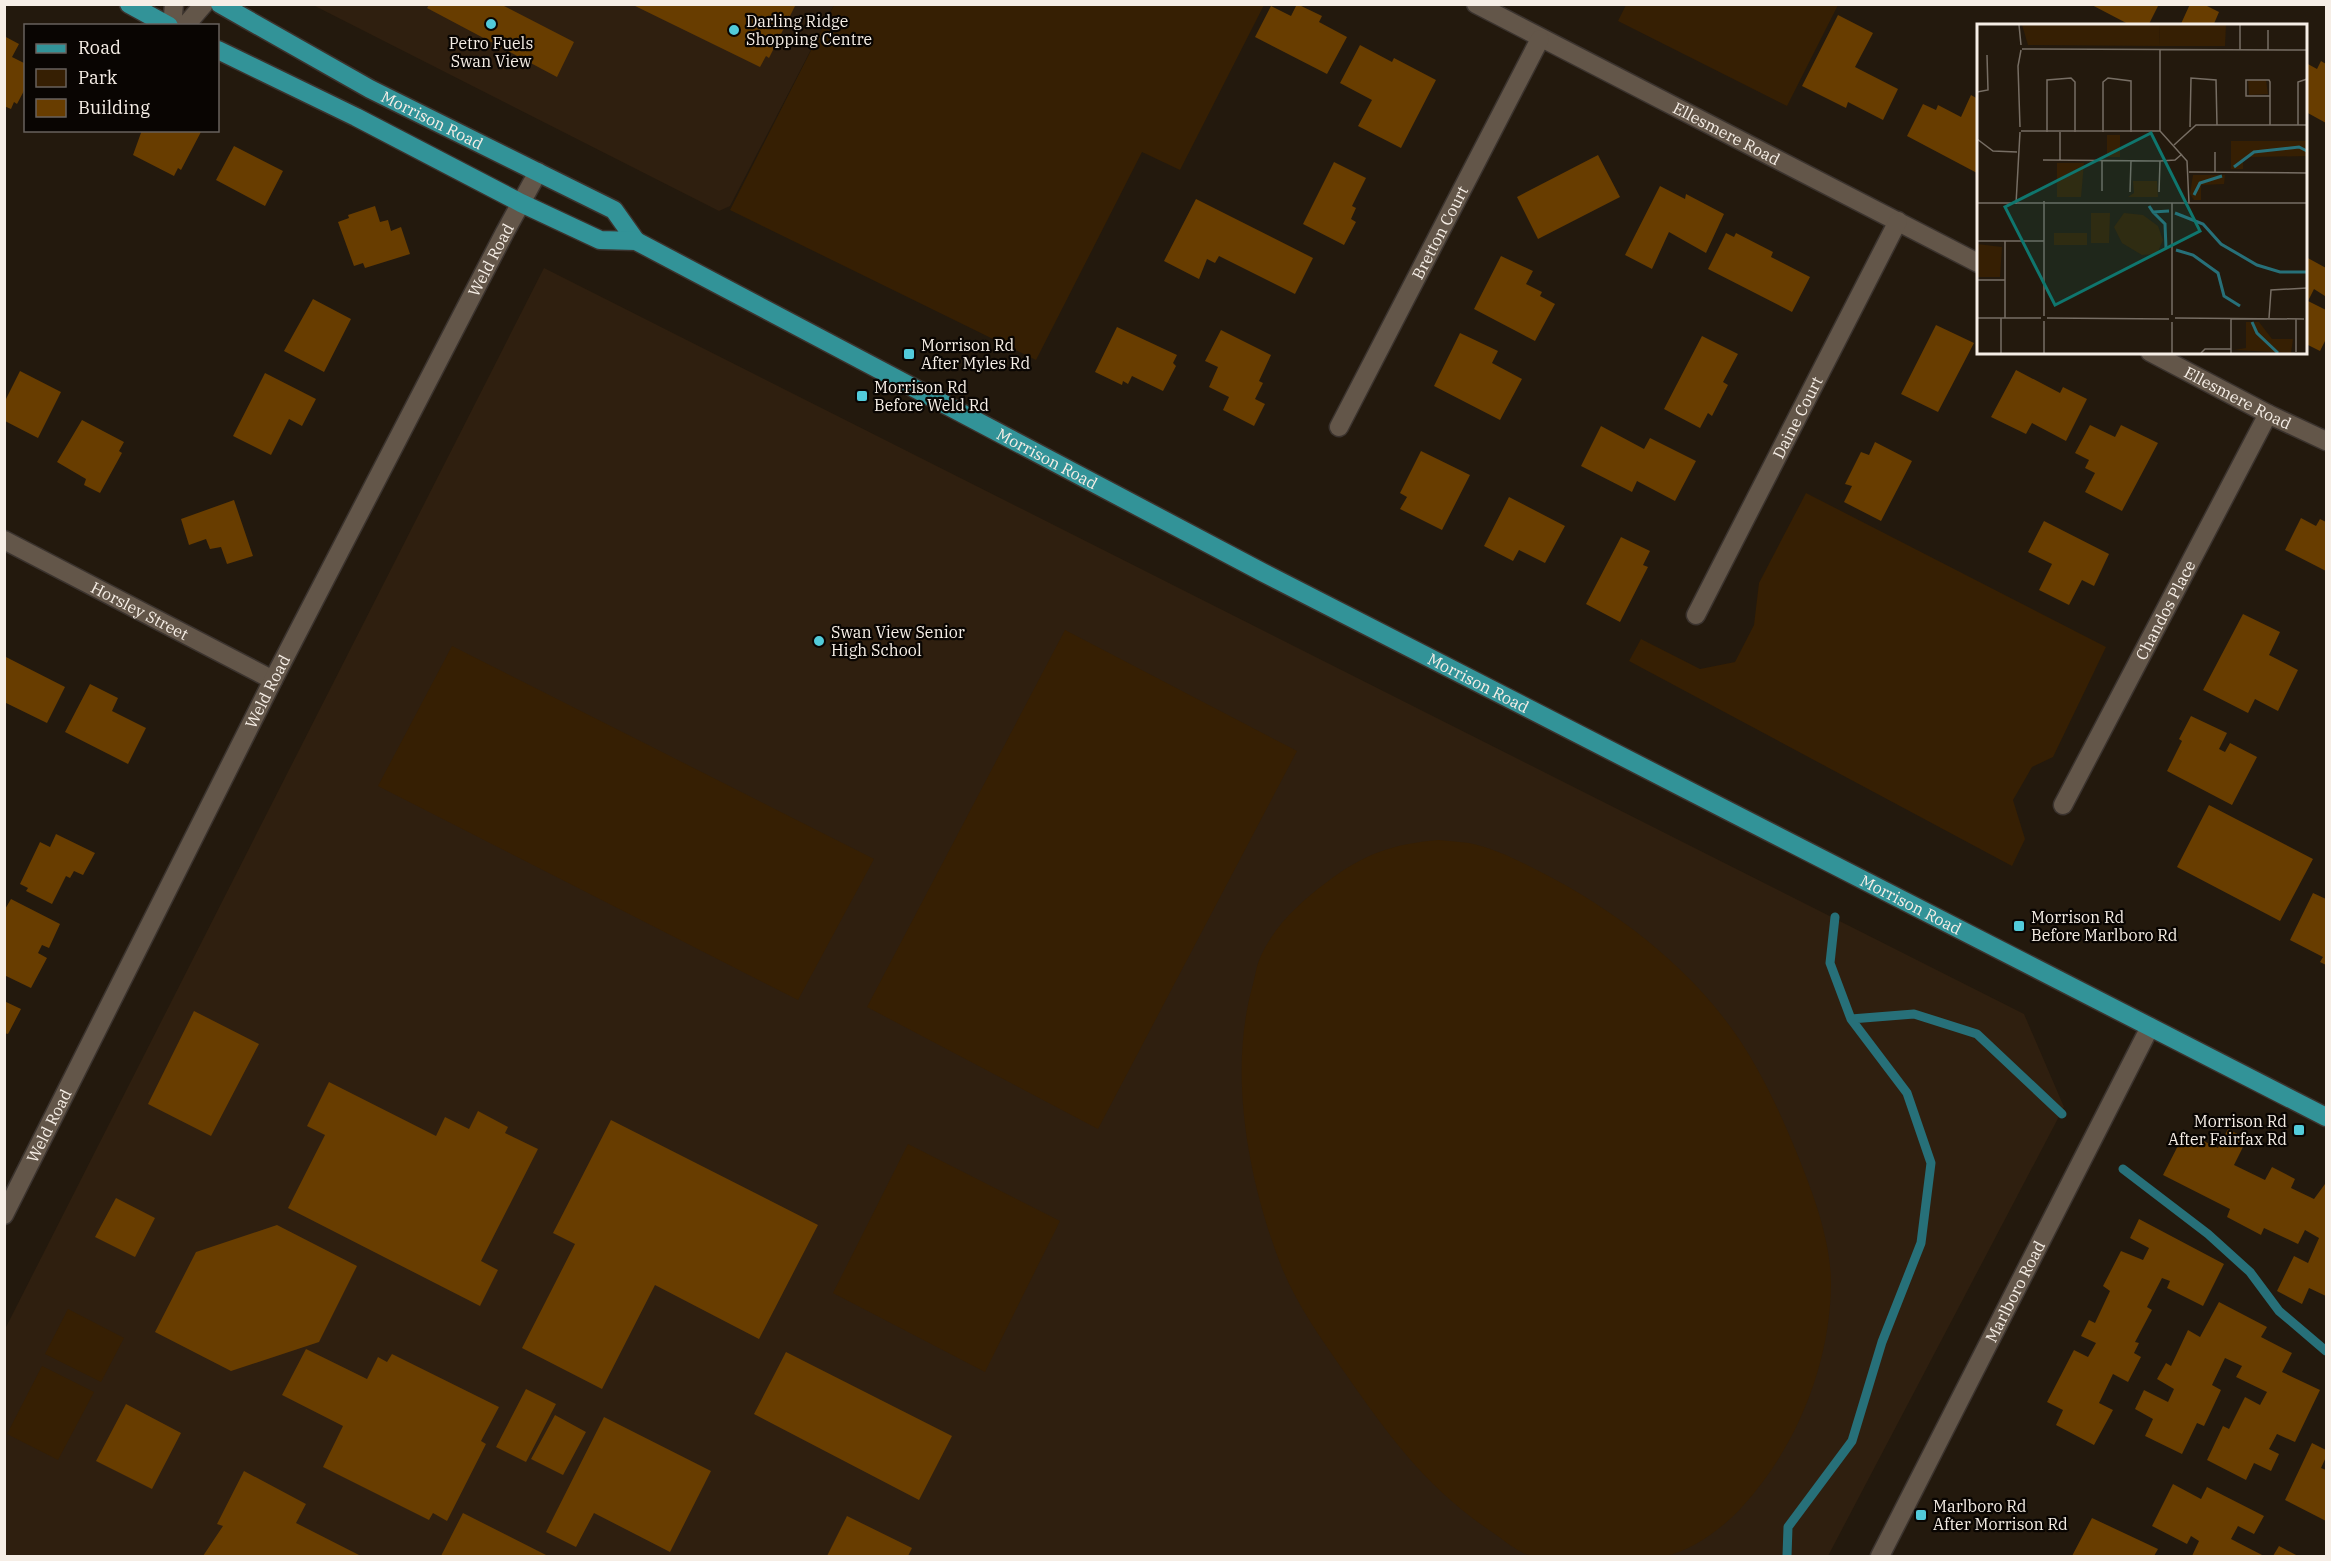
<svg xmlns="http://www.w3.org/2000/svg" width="2331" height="1561" viewBox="0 0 2331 1561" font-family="'IBM Plex Serif',serif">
<rect width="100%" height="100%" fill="#23190d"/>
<!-- built -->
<path fill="#2f1f0f" d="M313 5H834L730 206 719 211Z
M544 268 2024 1014 2064 1107 1828 1556H5L4 1331Z"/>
<!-- green -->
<path fill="#361f03" d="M834 5V4L1264 5 1180 170 1142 152 1036 360 730 210Z
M1626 5V4L1838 5 1787 106 1618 21Z
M1806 493 2106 647 2053 757 2032 767 2013 800 2025 839 2012 866 1629 661 1641 639 1700 669 1735 662 1754 625 1759 583Z
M1065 630 1297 751 1098 1129 867 1007Z
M452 646 874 859 798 1000 378 786Z
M1439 840C1449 841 1460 842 1469 843 1489 847 1509 856 1527 865 1605 903 1681 958 1732 1029 1760 1068 1780 1112 1798 1156 1814 1196 1831 1241 1831 1284 1830 1366 1796 1448 1742 1507 1724 1527 1692 1551 1665 1556 1650 1560 1630 1556 1614 1556 1594 1556 1539 1561 1523 1553 1511 1547 1500 1537 1489 1530 1426 1487 1388 1435 1345 1373 1322 1340 1297 1305 1282 1268 1249 1184 1228 1076 1252 988 1255 978 1256 967 1260 958 1274 926 1299 903 1327 882 1364 854 1392 844 1439 840Z
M908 1144 1060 1221 985 1372 833 1293Z
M68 1309 124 1338 101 1382 45 1354Z
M42 1366 94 1392 58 1460 7 1434Z"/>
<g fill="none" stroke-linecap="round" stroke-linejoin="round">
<!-- stream -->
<path stroke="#277079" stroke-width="9" d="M1835 917 1830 963 1851 1019 1914 1014 1977 1034 2062 1114
M2123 1169 2208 1234 2250 1272 2279 1311 2326 1351
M1787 1556 1788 1527 1852 1441 1882 1342 1921 1243 1931 1163 1907 1093 1851 1019"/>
</g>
<!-- building -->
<path fill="#683d00" d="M631 4H796L769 58 766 56 760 67Z
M1297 4 1322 16 1319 22 1347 37 1327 74 1255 37 1271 6 1291 16Z
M2090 4H2159L2148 26H2132Z
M2190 4H2203L2219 12 2213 26H2180Z
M429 5H502L574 42 557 77 427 8Z
M1838 15 1873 33 1855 67 1898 89 1883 120 1848 102 1846 108 1802 86Z
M4 36 19 44 12 57 26 64V87L17 104 14 102 11 109 4 106Z
M1360 45 1392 62 1394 58 1436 80 1401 148 1358 126 1372 100 1340 83Z
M2321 61 2326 64V123L2306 112V63L2317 69Z
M1971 95 1978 99V169L1977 173 1907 136 1923 104 1936 110 1938 105 1961 117Z
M142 130H202L181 170 178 168 174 176 133 155Z
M234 146 283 171 265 206 216 180Z
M1598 155 1620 197 1538 239 1517 197Z
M1334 162 1366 178 1352 206 1356 208 1351 219 1356 222 1344 245 1303 224Z
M1660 186 1685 199 1686 194 1724 214 1706 253 1669 232 1652 269 1625 255Z
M1196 199 1313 258 1295 294 1219 256 1215 263 1207 259 1199 279 1164 261Z
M375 206 380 222 388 220 391 231 401 227 410 254 365 268 363 263 354 266 338 222 349 218 348 215Z
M1726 233 1734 237 1736 233 1773 252 1771 257 1810 277 1792 312 1708 269Z
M1501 256 1533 271 1526 284 1542 292 1540 296 1555 304 1535 341 1474 309Z
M2306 257 2326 268 2325 296 2314 289 2308 301 2326 310V339L2320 351 2306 344Z
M313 299 351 319 324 372 284 351Z
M1936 325 1974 343 1938 412 1901 394Z
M1117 327 1177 355 1173 363 1176 366 1163 391 1132 376 1128 384 1123 381 1122 385 1095 372Z
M1221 330 1271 355 1259 381 1263 383 1255 399 1265 404 1254 426 1223 410 1229 397 1209 387 1218 367 1205 361Z
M1460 333 1498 351 1492 363 1522 379 1500 420 1434 386Z
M1702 336 1738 354 1723 382 1728 385 1712 416 1708 413 1700 428 1664 409Z
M2016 370 2060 393 2063 387 2087 399 2066 441 2032 423 2026 434 1991 417Z
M20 371 61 392 38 438 5 421V401Z
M265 373 316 399 302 426 289 419 271 455 233 436Z
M82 420 124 442 119 451 122 453 100 493 84 485 86 479 57 462Z
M2090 425 2115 437 2121 425 2158 443 2122 511 2085 492 2095 473 2085 468 2089 460 2075 453Z
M1601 426 1644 449 1650 438 1696 461 1675 501 1637 481 1632 492 1581 466Z
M1875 442 1912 461 1881 521 1844 502 1852 486 1845 484 1861 452 1869 455Z
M1421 451 1470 475 1442 530 1400 509 1407 497 1400 493Z
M1509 497 1565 526 1545 563 1519 550 1513 561 1484 546Z
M234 500 253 556 227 564 221 547 210 549 206 539 189 545 181 519Z
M2301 518 2316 526 2320 519 2326 522V571L2285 550Z
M2044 521 2109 554 2094 586 2082 580 2069 605 2039 590 2052 564 2028 552Z
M1621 537 1650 551 1643 565 1648 567 1620 622 1586 604Z
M2243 614 2280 632 2269 655 2298 670 2278 711 2255 699 2248 713 2203 690Z
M4 656 65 687 47 723 4 702Z
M90 684 118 698 112 711 146 728 128 764 65 732Z
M2191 716 2227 733 2219 749 2225 752 2230 743 2257 757 2232 805 2167 771 2182 741 2179 739Z
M2209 805 2313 859 2280 921 2177 867Z
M56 834 95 853 83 875 74 871 70 878 66 876 52 904 26 891 28 888 20 884 40 842 50 847Z
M2313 893 2326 899V965L2320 962 2323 957 2290 940Z
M11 899 60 924 49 948 42 945 38 953 47 958 31 988 4 975V911Z
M4 1001 21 1009 8 1034 4 1033Z
M194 1011 259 1044 211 1136 148 1104Z
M329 1082 436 1136 445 1117 469 1129 478 1111 508 1127 505 1133 538 1149 481 1261 498 1270 480 1306 288 1208 325 1135 307 1126Z
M611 1120 818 1225 759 1339 655 1285 602 1389 522 1348 575 1244 553 1233Z
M2228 1129 2247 1139 2234 1165 2265 1180 2272 1167 2295 1179 2291 1188 2314 1199 2325 1184 2326 1185V1296L2309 1288 2302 1304 2277 1291 2294 1256 2308 1263 2319 1238 2305 1230 2298 1244 2264 1228 2261 1235 2227 1217 2230 1209 2163 1175 2185 1132 2218 1148Z
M116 1198 155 1218 135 1257 95 1237Z
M2139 1219 2224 1264 2203 1306 2167 1288 2170 1281 2162 1278 2147 1307 2152 1310 2135 1342 2139 1343 2134 1353 2141 1357 2128 1382 2113 1374 2099 1403 2113 1410 2094 1445 2056 1425 2063 1410 2047 1402 2074 1350 2088 1357 2096 1343 2081 1336 2089 1320 2095 1323 2110 1291 2103 1286 2121 1251 2143 1260 2149 1248 2130 1238Z
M277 1225 357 1266 319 1342 231 1371 155 1332 196 1252Z
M2219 1302 2267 1327 2261 1337 2292 1353 2282 1372 2320 1390 2295 1442 2277 1434 2269 1449 2279 1454 2271 1471 2254 1463 2246 1480 2207 1460 2223 1426 2229 1429 2245 1397 2260 1405 2267 1392 2236 1377 2242 1366 2225 1358 2212 1385 2221 1390 2204 1426 2197 1423 2182 1454 2145 1436 2153 1419 2135 1409 2144 1390 2168 1402 2174 1389 2157 1379 2166 1363 2171 1366 2188 1330 2200 1337Z
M306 1349 367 1379 378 1357 387 1362 392 1354 499 1407 481 1441 486 1444 447 1521 433 1513 429 1520 323 1467 343 1426 282 1395Z
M786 1352 952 1436 919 1500 754 1414Z
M526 1389 556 1404 526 1462 496 1447Z
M126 1404 181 1433 152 1489 96 1461Z
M555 1415 586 1432 563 1475 531 1459Z
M604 1417 711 1471 670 1552 594 1513 576 1547 546 1532Z
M2312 1443 2326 1450V1457L2321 1468 2326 1470V1521L2285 1500Z
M244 1471 306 1504 296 1523 361 1556H203L223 1526 217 1524Z
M2173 1484 2201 1499 2207 1487 2264 1516 2254 1534 2238 1526 2231 1539 2264 1556H2192L2199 1541 2191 1536 2187 1544 2152 1526Z
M463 1513 548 1556H441Z
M847 1516 912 1548 908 1556H827Z
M2092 1518 2158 1549 2154 1556H2072Z
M2279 1546 2298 1556H2273Z"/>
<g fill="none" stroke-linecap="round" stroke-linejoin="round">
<!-- minor casing -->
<g stroke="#3b332e" stroke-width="21">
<g id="minor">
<path id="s1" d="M1476 4 1978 263"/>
<path id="s2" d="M2150 352 2268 414 2326 441"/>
<path id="s3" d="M1339 427 1540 39"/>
<path id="s4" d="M4 540 273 680"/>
<path id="s5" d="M1696 615 1898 221"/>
<path id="s6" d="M2063 805 2268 414"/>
<path id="s7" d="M4 1215 273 680 505 232 538 172"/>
<path id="s8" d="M1880 1556 2150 1027"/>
</g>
</g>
<!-- tertiary casing -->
<g stroke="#3b332e" stroke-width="21">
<path id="tertiary" d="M172 26 174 4
M185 26 204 4"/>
</g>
<!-- primary casing -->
<g stroke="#3b332e" stroke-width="21">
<g id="primary">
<path d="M129 4 169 26"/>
<path id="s9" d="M220 4 370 89 614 210 636 241"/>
<path id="s10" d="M218 50 356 117 521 203 600 240 636 241 1262 572 2326 1117"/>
</g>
</g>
<!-- minor -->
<use href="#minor" stroke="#635649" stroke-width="18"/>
<!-- tertiary -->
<use href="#tertiary" stroke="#635649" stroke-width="18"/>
<!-- primary -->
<use href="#primary" stroke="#329398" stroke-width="18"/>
</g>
<!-- markers -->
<g fill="#52cbda" stroke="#090502" stroke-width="2">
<circle cx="491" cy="24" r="6"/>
<circle cx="734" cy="30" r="6"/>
<rect x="903" y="348" width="12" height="12" rx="3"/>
<rect x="856" y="390" width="12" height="12" rx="3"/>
<circle cx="819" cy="641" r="6"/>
<rect x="2013" y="920" width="12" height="12" rx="3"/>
<rect x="2293" y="1124" width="12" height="12" rx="3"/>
<rect x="1915" y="1509" width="12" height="12" rx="3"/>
</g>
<g text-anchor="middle" stroke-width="4.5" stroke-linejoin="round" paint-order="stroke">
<!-- poi labels -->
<g font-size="16" fill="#f6eee6" stroke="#090502" text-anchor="start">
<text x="746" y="27">Darling Ridge<tspan x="746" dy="18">Shopping Centre</tspan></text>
<text x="491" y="49" text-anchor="middle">Petro Fuels<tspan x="491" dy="18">Swan View</tspan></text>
<text x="921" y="351">Morrison Rd<tspan x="921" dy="18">After Myles Rd</tspan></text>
<text x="874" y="393">Morrison Rd<tspan x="874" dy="18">Before Weld Rd</tspan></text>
<text x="831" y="638">Swan View Senior<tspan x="831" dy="18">High School</tspan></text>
<text x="2031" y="923">Morrison Rd<tspan x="2031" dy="18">Before Marlboro Rd</tspan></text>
<text x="2287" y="1127" text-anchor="end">Morrison Rd<tspan x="2287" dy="18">After Fairfax Rd</tspan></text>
<text x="1933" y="1512">Marlboro Rd<tspan x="1933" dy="18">After Morrison Rd</tspan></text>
</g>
<!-- street labels -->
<g font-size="16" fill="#f6eee6" stroke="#090502">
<text dy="6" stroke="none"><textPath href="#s9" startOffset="242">Morrison Road</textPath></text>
<text dy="6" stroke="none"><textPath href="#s1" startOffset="282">Ellesmere Road</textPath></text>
<text dy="6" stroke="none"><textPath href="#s3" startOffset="219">Bretton Court</textPath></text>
<text dy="6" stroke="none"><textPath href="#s7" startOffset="1072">Weld Road</textPath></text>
<text dy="6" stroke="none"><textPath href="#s2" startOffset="99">Ellesmere Road</textPath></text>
<text dy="6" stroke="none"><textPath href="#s5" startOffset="222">Daine Court</textPath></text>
<text dy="6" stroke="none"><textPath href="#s10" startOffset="928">Morrison Road</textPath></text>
<text dy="6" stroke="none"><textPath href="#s4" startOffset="153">Horsley Street</textPath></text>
<text dy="6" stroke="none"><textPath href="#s6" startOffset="220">Chandos Place</textPath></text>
<text dy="6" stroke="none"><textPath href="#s10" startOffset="1414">Morrison Road</textPath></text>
<text dy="6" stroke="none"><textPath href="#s7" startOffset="586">Weld Road</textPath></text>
<text dy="6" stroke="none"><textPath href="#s10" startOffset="1900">Morrison Road</textPath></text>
<text dy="6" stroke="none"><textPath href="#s7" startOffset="100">Weld Road</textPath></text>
<text dy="6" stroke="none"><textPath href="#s8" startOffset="297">Marlboro Road</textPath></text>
</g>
</g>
<!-- overview -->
<g transform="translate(1977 24)">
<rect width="330" height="330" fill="#23190d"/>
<path d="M182 1H249L248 22H183ZM271 56H289L291 70 272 71ZM130 111H143V133H130ZM254 117H330V132L274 133 266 137V145H254ZM80 139H107L104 173H80ZM216 151H248L247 160 224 161V176H217L213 170ZM156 157H180L181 173H151L157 169ZM114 189H133L132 219H114ZM147 189 166 191 181 202 186 216 180 230 165 231 145 219 137 203ZM77 209H110V221H77ZM0 220 25 223 23 253H0ZM269 298H282L295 315H316L314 329 257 326 269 324Z" fill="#361f03"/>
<path d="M45 1H182L183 22 51 21Z" fill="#361f03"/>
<path fill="none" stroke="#277079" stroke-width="3" d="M257 143 277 128 322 123 330 127M217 171 223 159 245 152M172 182 176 188 192 187M176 188 188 200 189 224M198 189 226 200 244 220 280 241 303 248H330M199 226 216 231 241 249 247 272 263 282M275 298 280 309 301 329"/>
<path fill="none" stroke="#776e64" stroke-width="1.5" d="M42 1 44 21M45 25 330 26M183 25V107L210 137 212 179M263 26V1M291 26V6M0 68 11 66 10 31M293 72H269V56H292L293 58V101M321 101V58L330 55M43 103 41 42 44 26M213 103 214 54 239 56 240 101M44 107H183M70 108V56L94 54 98 58V108M126 108V58L131 54 154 57V108M0 115 16 127 40 128M197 121 219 101H330M66 136 183 137 198 136 205 130M83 136V108M212 148 330 149M238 148V128M125 167V137M153 168 154 137M182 168 183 137M0 179H330M195 179V291M39 180 43 108M0 217H67M0 256H28M67 292V177M0 294H64M24 294V329M28 294V217M70 294 192 295M198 294 327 295M254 294V329M292 294 294 266 330 264M67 297V329M319 328V295M195 329V298M224 329 228 325H254"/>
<path fill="#0f766e" fill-opacity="0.15" stroke="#0f766e" stroke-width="3" d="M174 109 223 207 78 281 28 183Z"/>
<rect width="330" height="330" fill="none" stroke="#f6eee6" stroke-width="3"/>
</g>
<!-- border -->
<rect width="2331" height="1561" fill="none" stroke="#f6eee6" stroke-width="12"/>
<!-- legend -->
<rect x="24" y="24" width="195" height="108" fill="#090502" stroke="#68625d" stroke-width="1.5"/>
<rect x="36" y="44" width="30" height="9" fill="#329398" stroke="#68625d" stroke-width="1.5"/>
<text x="78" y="54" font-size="18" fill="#f6eee6">Road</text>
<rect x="36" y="69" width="30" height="18" fill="#361f03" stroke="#68625d" stroke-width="1.5"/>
<text x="78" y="84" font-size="18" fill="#f6eee6">Park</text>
<rect x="36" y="99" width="30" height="18" fill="#683d00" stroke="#68625d" stroke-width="1.5"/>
<text x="78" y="114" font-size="18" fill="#f6eee6">Building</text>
</svg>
